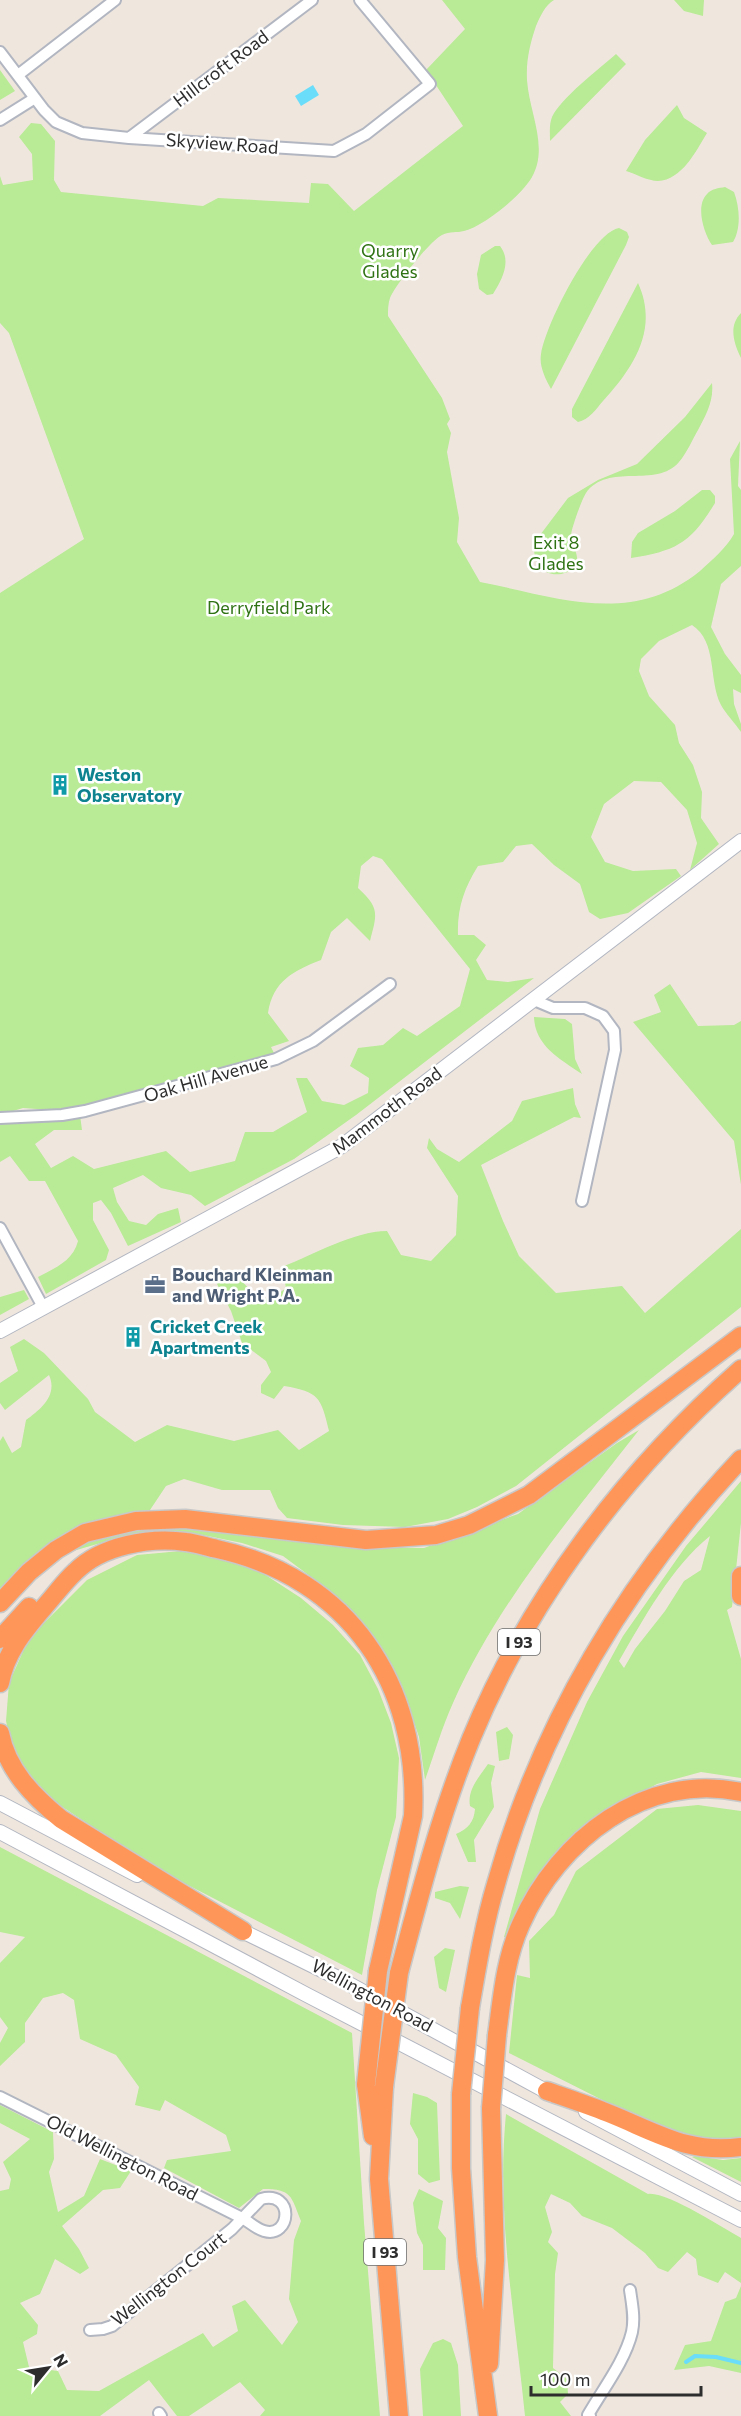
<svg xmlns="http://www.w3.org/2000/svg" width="741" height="2416" viewBox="0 0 741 2416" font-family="Commissioner,sans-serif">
<rect width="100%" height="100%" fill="#efe7de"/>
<!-- green -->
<path fill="#b9ea96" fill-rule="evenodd" d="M442 0H554C545 5 540 17 536 26 530 44 526 60 527 80 529 112 549 147 532 177 522 195 484 226 464 231 457 233 450 231 442 235 429 242 396 284 390 298 388 304 388 310 388 316L442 398 450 419 447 424 451 433 447 452 459 518 457 542 480 582C558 597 631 627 700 571 712 560 726 548 734 534L730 459 740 441 738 486 741 490V566L721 584 711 627 725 654 741 675V693L733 689 734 704 741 724V732C735 723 726 714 721 705 708 680 718 642 692 625L659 641 641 659 639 671 649 696 675 725 679 743 693 765 702 792 701 818 719 844 690 870 697 843 687 810 661 782 634 781 604 804 591 837 605 862 633 871 676 869 681 876 628 913 600 919 589 912 580 884 554 865 532 844 516 846 503 862 478 866C464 888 457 909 458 935H474L486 945 476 960 487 980 508 982 534 978 356 1115 294 1159 205 1206 191 1195 161 1188 143 1175 113 1188 117 1202 129 1221 146 1225 158 1214 178 1208 181 1222 128 1246 111 1213 101 1200 93 1203V1220L109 1250 106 1260 46 1294 38 1277C55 1268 73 1261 78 1241L45 1181H29L10 1156 0 1162V1121L80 1115 82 1130H54L35 1144 51 1168 73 1156 94 1169 166 1151 190 1172 235 1161 245 1132H273L307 1112 296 1078H307L322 1101 344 1105 368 1093 369 1078 350 1066 358 1048 383 1045 403 1028 417 1036 460 1006 470 969 382 859 373 856 361 866 358 888C380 908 377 914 370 941L347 918 331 932 321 960C293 971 273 981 268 1013L289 1041 271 1047 274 1053 79 1107 51 1110 23 1108 0 1115V593L84 539 9 333 0 323V176L3 185 33 180 32 154 19 137 31 123 41 124 55 141 54 180 61 192 203 206 218 198 309 203 311 183 328 184 354 211 463 126 426 70 465 29Z
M674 0H704L703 16 684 11Z
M616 54 626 64 550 141C550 133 549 125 552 117 561 98 599 69 616 54Z
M0 70 15 91 0 100Z
M677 105 684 118 707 133C696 151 682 180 658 181 648 181 636 174 626 171L645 140Z
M725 187 734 192C740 208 741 229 733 242L712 245C704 234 695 206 707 194 711 189 719 188 725 187Z
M619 228 627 232 629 237 626 245 551 389C545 378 539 366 541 354 545 326 591 233 619 228Z
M495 246H500C512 261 502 280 493 294L487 295 479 289 477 274 481 255Z
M638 283C659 329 634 367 603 401 596 409 589 420 578 422L572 417V409Z
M741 313V358C734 344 728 326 741 313Z
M712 383C714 401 706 415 698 430 692 440 687 453 679 462 656 489 608 462 586 493 582 499 571 529 571 536 572 548 579 551 577 567 554 583 532 572 534 543L568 498 598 480 637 464 685 417Z
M702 490H710L715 496V503C691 543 676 551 631 558L632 542 638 533 675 511Z
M670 984 698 1026 734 1025 741 1021V1185L734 1141 633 1022 661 1012 654 995Z
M534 1017 565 1019 572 1024 575 1059 582 1074C560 1059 535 1046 534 1017Z
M573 1088 575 1104 581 1118 574 1117 481 1165 503 1221 519 1256 556 1293 622 1286 645 1313 741 1229V1307L516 1486 477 1507 448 1519 405 1527 343 1525 287 1518 278 1508 270 1490H222L184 1479 166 1486 150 1510C112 1516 76 1523 44 1547 29 1560 15 1576 0 1590V1441L3 1436 12 1453 21 1447 26 1420C41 1409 58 1395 49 1375L5 1410 0 1403V1383L18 1371 10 1347 24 1339 44 1353 88 1399 95 1412 135 1442 167 1425 234 1441 278 1430 299 1450 329 1431C321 1397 319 1392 284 1386L274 1399 261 1393V1385L271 1372 266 1361 242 1343 231 1311 215 1280 225 1273 238 1277 254 1294 270 1300 286 1288 282 1267C313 1255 354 1231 387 1231L401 1255 431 1261 456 1235 458 1196 427 1148 429 1138 437 1149 459 1162 512 1121 522 1101Z
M24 1290 29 1299 0 1315V1297Z
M639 1430C572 1516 498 1602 453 1703 442 1727 434 1755 425 1780L419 1737 403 1689 370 1632 334 1594 283 1556 242 1543 203 1535 172 1532 125 1536 73 1551 107 1532 157 1524 238 1531 351 1547 424 1548 518 1514 617 1443Z
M741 1481V1523L732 1607 727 1610 741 1659V1778L701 1772 657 1784 638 1794 582 1832 510 1938 504 1937 540 1809 587 1702 623 1636 686 1546ZM710 1536 701 1570 684 1581 665 1611 635 1649 624 1668 619 1661C643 1620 672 1566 710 1536Z
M181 1551 250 1565 301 1598 333 1625 360 1655 378 1689 391 1723 399 1758 396 1817 377 1890 362 1975 182 1882 105 1835 58 1804 27 1774 12 1747 6 1721 9 1683 29 1638 87 1580 137 1555Z
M507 1727 513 1735 509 1759 499 1761 496 1732Z
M488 1764 495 1766 491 1783 494 1807 474 1840 476 1862H468L456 1834C468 1829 474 1822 475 1809L470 1806C467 1790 479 1777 488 1764Z
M698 1805 741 1811V2141L705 2143 640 2119 509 2053 517 1975 530 1978 529 1941 554 1915 576 1871 657 1809Z
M0 1847 352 2033 364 2223 380 2416H260L265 2410 240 2382 189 2416H177L149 2380 100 2416H0V2191L9 2189 11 2179 3 2162 30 2139 0 2123V2105L53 2132 54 2159 49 2172 58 2212 84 2196 100 2159 131 2171 120 2188 103 2190 62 2226 79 2249 89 2268 80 2274 55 2259 40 2294 20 2303 38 2325 37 2334 23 2342 29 2367 58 2371 67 2390 99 2391 203 2333 213 2347 238 2331 232 2306 245 2300 282 2345 298 2322 289 2299 294 2240 301 2221C291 2196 292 2189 263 2189L239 2208 164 2168 167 2160 231 2151 226 2135 165 2100 160 2111 135 2105 139 2087 116 2055 80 2039 74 2000 63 1993 43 1998 25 2023V2042L0 2066V2043L8 2028 0 2017V1963L25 1937 0 1932Z
M460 1886 469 1887 460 1919 450 1903 435 1898V1892Z
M445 1948 455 1950 446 1992 439 1988 434 1957Z
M413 2093 427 2097 437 2103 440 2180 429 2183 418 2174V2139L410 2124Z
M506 2114 648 2194C666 2191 723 2228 741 2238V2283L725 2272 718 2283 698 2275 696 2259 687 2252 668 2272 658 2268 645 2253 612 2228 582 2216 570 2203 551 2194 545 2207 552 2232 548 2242 558 2253 555 2274 553 2368 567 2379 568 2394 560 2402 571 2416H525C515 2315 496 2215 506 2114Z
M695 2156 723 2160 741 2158V2182L692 2157Z
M419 2189 443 2201 438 2228 446 2238 445 2270H423V2245L417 2233 413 2203Z
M741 2286V2373L709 2366 674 2370 685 2345 711 2341 725 2302 736 2298Z
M443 2339 451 2343 458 2365 461 2416H423L420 2369 433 2343Z"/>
<!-- water -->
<path fill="#69ddf9" d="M313 85 319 95 301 106 295 96Z"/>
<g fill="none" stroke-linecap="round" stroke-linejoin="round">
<!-- stream -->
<path stroke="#69ddf9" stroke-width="4" d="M686 2362 695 2356 716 2357 741 2363"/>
<!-- street casing -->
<g stroke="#b2b6c1" stroke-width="14">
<path id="street" d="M0 52 44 110 56 122 82 133 129 138 334 151 366 134 430 84 360 0
M18 75 115 0
M0 120 35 98
M129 138 312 0
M534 1000 553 1008H585L603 1016 614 1031 615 1050 582 1201
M0 1118 62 1115 85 1111 276 1059 313 1041 390 984
M0 1228 43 1307
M0 2097 244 2219C250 2223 257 2229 264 2231 291 2239 295 2190 261 2199L232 2229 112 2326 103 2329 90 2330
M159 2413 161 2416
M590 2416 588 2415C603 2389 625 2361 632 2332 635 2318 632 2304 630 2290"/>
</g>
<!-- secondary casing -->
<g stroke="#b2b6c1" stroke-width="16">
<path id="secondary" d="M0 1331 342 1146 741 841
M0 1803 137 1875
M0 1832 307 1995 741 2220
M236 1928 336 1977 553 2095
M586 2112 741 2194"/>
</g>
<!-- highway casing -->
<g stroke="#c8c8c8" stroke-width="21">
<path id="highway" d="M741 1576V1596
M0 1603 29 1572 56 1550 85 1533 136 1521 185 1519 366 1540 436 1535 469 1525 529 1495 741 1336
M0 1639 29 1607
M0 1683C6 1651 25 1630 45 1606 55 1595 64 1582 75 1572 102 1545 150 1537 186 1542 196 1543 207 1547 217 1549 349 1578 420 1684 413 1816L378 1971
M0 1733C7 1770 33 1796 61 1819L243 1931
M399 1973C420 1894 440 1815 471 1739 529 1598 626 1470 741 1369
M470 2008C477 1967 484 1924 496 1884 541 1723 627 1580 741 1459
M497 2035C502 1998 505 1959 521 1924 558 1840 646 1771 741 1792
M366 2084 373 2136
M384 2087 379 2179 399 2416
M547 2091C567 2098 588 2105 608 2113 656 2132 687 2154 741 2147
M461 2094V2168L467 2257 488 2416
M489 2364 495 2260 491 2108"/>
</g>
<!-- street -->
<use href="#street" stroke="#fff" stroke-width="10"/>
<!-- secondary -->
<use href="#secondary" stroke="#fff" stroke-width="14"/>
<!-- highway -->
<use href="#highway" stroke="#ff9659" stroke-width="18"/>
<!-- highway-bridge casing -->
<g stroke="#c8c8c8" stroke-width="21" stroke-linecap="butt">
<path id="highway-bridge" d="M366 2084 378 1971
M384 2087 399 1973
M461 2094 470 2008
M491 2108 497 2035"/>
</g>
<!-- highway-bridge -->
<use href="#highway-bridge" stroke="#ff9659" stroke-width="18"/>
</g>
<!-- icons -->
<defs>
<g id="building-bare" transform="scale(1.62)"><path d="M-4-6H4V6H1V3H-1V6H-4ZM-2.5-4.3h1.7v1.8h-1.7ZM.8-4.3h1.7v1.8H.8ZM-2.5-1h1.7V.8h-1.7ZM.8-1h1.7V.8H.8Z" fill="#0f9aa8" stroke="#fff" stroke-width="2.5" paint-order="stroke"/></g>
<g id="office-bare" transform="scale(1.62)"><path d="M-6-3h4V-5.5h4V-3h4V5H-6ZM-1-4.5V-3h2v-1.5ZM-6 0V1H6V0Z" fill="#5c6f8a" stroke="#fff" stroke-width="2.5" paint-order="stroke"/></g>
</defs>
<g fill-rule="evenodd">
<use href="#building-bare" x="60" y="785"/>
<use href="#office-bare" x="155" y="1285"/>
<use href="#building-bare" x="133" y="1337"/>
</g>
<g text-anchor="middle" stroke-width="5" stroke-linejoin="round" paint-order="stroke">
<!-- shield labels -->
<g fill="#fff" stroke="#6c6c6c" stroke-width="1.5">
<rect x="498" y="1629" width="42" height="26" rx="4.5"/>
<rect x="364" y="2239" width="42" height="26" rx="4.5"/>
</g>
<g font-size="16" font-weight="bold" fill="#2d2d2d">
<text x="519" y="1648">I 93</text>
<text x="385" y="2258">I 93</text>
</g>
<!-- street labels -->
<g font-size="18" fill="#2d2d2d" stroke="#fff">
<text transform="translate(221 69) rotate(-37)" y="6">Hillcroft Road</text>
<text transform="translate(222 144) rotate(4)" y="6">Skyview Road</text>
<text transform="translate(206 1079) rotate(-16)" y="6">Oak Hill Avenue</text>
<text transform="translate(387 1111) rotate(-37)" y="6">Mammoth Road</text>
<text transform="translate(372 1996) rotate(28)" y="6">Wellington Road</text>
<text transform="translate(122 2158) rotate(27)" y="6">Old Wellington Road</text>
<text transform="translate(169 2279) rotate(-38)" y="6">Wellington Court</text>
</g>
<!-- park labels -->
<g font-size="18" fill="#2e7214" stroke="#fff">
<text x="390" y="257">Quarry<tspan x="390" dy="21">Glades</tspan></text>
<text x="556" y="549">Exit 8<tspan x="556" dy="21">Glades</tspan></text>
<text x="269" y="614">Derryfield Park</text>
</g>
<!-- culture labels -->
<g font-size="18" font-weight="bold" fill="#0d838f" stroke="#fff" text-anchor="start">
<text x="77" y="781">Weston<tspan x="77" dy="21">Observatory</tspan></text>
<text x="150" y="1333">Cricket Creek<tspan x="150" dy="21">Apartments</tspan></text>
</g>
<!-- service labels -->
<g font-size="18" font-weight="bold" fill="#4e5e75" stroke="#fff" text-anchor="start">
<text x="172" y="1281">Bouchard Kleinman<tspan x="172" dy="21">and Wright P.A.</tspan></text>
</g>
</g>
<!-- north arrow -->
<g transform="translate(48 2368) rotate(60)" stroke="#ffffff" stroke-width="4.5" paint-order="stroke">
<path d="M0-4.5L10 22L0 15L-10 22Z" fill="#2d2d2d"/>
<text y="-9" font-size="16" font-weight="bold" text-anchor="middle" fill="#2d2d2d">N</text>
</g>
<!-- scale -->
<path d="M531 2386v9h170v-9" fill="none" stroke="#2d2d2d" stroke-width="3"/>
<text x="540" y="2386" font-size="18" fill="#2d2d2d" stroke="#ffffff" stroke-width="4.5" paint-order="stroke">100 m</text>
</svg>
